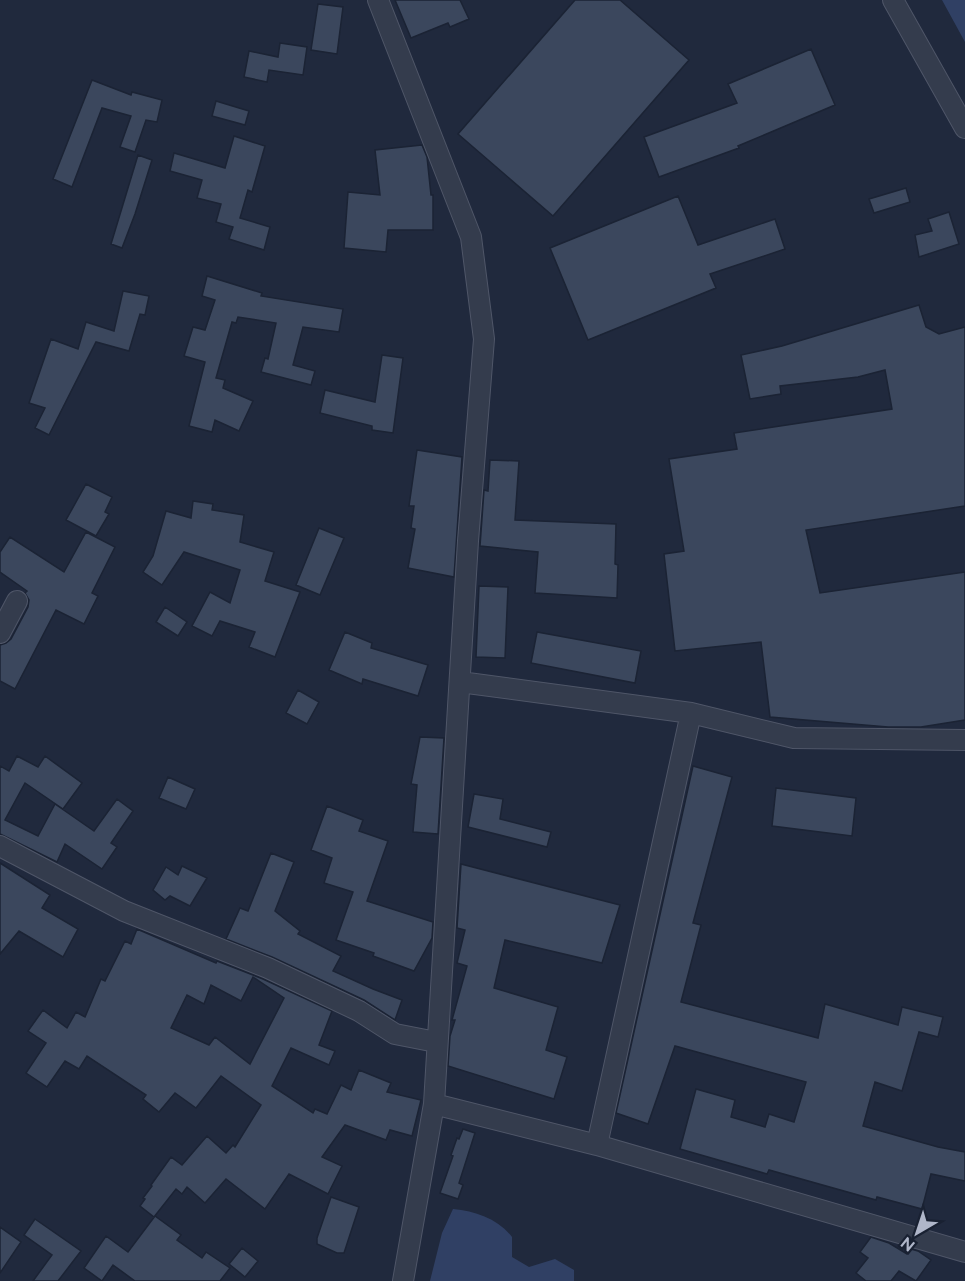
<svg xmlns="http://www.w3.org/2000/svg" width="965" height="1281" viewBox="0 0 965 1281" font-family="Raleway,sans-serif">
<rect width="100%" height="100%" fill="#20293d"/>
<!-- water -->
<path fill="#304064" d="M942 0H965V42Z
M453 1209C476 1211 498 1219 512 1237V1257L529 1267 555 1259 574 1270V1281H430L442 1233Z"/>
<!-- building -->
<path fill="#3b475d" stroke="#1b2334" stroke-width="1.5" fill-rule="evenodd" d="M395 0H460L469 19 450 27 448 23 411 38Z
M575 0H620L689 60 553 216 458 134Z
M318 4 343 7 337 54 311 50Z
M280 43 307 47 303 75 269 70 267 82 244 77 249 51 278 57Z
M811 49 835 105 738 146 739 148 659 177 644 137 737 103 728 84Z
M92 80 131 95 132 92 162 100 157 122 146 120 135 152 120 147 131 116 102 108 72 187 53 179Z
M216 101 249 111 245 125 212 116Z
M234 136 265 146 252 192 248 190 240 218 270 227 264 250 229 239 233 227 216 222 221 204 197 198 202 180 170 171 174 153 225 168Z
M422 145 427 157 431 195H433V230H388L386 252 344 248 348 192 380 195 375 150Z
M138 155 152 160 135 214 122 248 111 244Z
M906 188 910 202 874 213 869 199Z
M678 196 698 245 775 219 785 249 710 274 716 288 588 340 550 248Z
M949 212 959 244 919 257 915 235 932 231 928 219Z
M207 276 262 293 261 296 343 309 339 332 303 327 293 365 315 371 311 385 261 372 265 358 268 359 276 323 238 317 236 323 232 322 216 378 225 380 223 388 253 401 239 431 215 420 212 432 189 426 205 362 184 356 193 327 205 330 215 300 202 296Z
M123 291 149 296 145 315 140 314 129 351 96 342 49 435 35 428 45 408 29 403 51 339 78 349 86 322 114 331Z
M919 305 926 327 939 334 965 327V506L806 530 820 593 965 572V720L921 727H888L770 717 761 642 675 651 664 554 684 551 669 459 737 449 734 433 892 409 885 370 858 377 780 386 781 394 750 399 741 355 782 346Z
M382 355 403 358 393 433 372 430V426L320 413 325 390 375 402Z
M417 450 462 457 454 577 408 568 415 529 411 528 414 506H409Z
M490 460 519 461 515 520 616 524 615 564 618 565 617 598 535 593 538 552 480 546 484 490 488 491Z
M86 484 112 497 105 512 109 514 96 536 66 520Z
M193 501 213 504 212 510 244 515 240 542 274 552 265 581 300 592 275 657 249 647 255 632 220 621 212 636 192 626 210 592 230 603 240 570 184 552 162 585 143 572 153 556 166 511 191 518Z
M319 528 344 538 320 595 296 585Z
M86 532 115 547 92 593 98 596 84 624 56 610 15 689 0 681V645L6 643 11 639 28 607 29 600 25 593 27 591 0 572V552L10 537 64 572Z
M479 586 508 587 505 658 476 657Z
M165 607 187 622 178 636 156 622Z
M345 632 372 643 371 648 428 665 418 696 363 679 362 684 329 670Z
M537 632 641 651 635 683 531 663Z
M298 690 319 702 307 724 286 713Z
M420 737 444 738 438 834 413 832 417 785 411 784Z
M17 756 38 767 45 756 82 783 63 809 25 783 5 820 38 836 55 804 94 831 117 799 133 811 111 843 117 847 102 869 65 844 57 862 0 834V766L9 771Z
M693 766 732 777 693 923 701 925 681 1002 818 1038 825 1004 898 1025 902 1007 943 1017 938 1037 919 1032 902 1091 875 1082 863 1126 938 1147 965 1152V1181L931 1174 922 1209 877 1197 876 1200 769 1170 767 1174 680 1149 696 1089 735 1100 731 1117 765 1127 769 1114 794 1122 806 1082 675 1046 648 1124 616 1113Z
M168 777 195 789 186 809 159 798Z
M776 788 856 798 852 836 772 826Z
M474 794 503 799 500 819 551 832 547 847 468 827Z
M327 806 363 820 359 831 388 841 367 901 433 922 432 938 414 971 373 956 374 953 336 940 353 892 324 883 332 858 311 850Z
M271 853 294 862 275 911 300 931 298 934 341 956 333 971 373 989 402 1000 395 1020 364 1000 272 957 226 939 240 908 248 911Z
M0 863 50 895 42 908 78 929 63 957 19 931 0 954Z
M461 864 620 905 602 963 505 940 494 988 558 1007 546 1050 567 1057 554 1099 448 1066 450 1036 455 1020H452L467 966 457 963 465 930 457 928Z
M182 866 207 878 190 906 170 896 165 900 153 890 166 867 178 875Z
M137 929 216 963 217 961 263 979 332 1011 319 1045 335 1051 329 1065 291 1048 272 1086 313 1113 315 1109 327 1114 341 1085 351 1090 359 1070 391 1083 387 1092 421 1100 412 1136 390 1130 386 1140 345 1125 322 1157 342 1166 328 1194 289 1174 265 1209 226 1179 205 1203 187 1187 182 1194 176 1189 154 1217 140 1206 145 1199 143 1198 152 1186 151 1185 171 1157 182 1165 207 1136 226 1153 233 1145 235 1147 261 1105 221 1076 196 1108 175 1093 159 1112 143 1099 146 1095 87 1056 79 1069 65 1061 47 1087 26 1073 46 1043 28 1031 43 1010 67 1028 76 1012 85 1017 101 979 105 981 125 941 131 944ZM253 977 284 998 250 1064 215 1037 209 1045 171 1028 187 995 204 1004 211 985 241 1001Z
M463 1129 475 1133 459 1183 463 1185 458 1199 440 1193 453 1156 451 1155 457 1138 459 1139Z
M331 1197 359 1207 344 1253H337L317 1244V1238Z
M155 1216 181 1235 177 1240 202 1258 206 1252 230 1268 220 1281H135L113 1265 102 1281 84 1268 106 1236 128 1252Z
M35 1219 81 1251 58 1281H33L52 1255 24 1235Z
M0 1227 21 1242 0 1273Z
M871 1237 889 1243 907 1254 911 1249 918 1251 931 1260 916 1281 899 1271 891 1281H866L856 1273 868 1258 860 1252Z
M242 1248 258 1261 245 1277 229 1264Z"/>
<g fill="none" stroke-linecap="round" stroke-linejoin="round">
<!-- minor casing -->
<g stroke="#4f5668" stroke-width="22">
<path id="minor" d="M378 0 471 237 484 339 468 541 434 1104 403 1281
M893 0 965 128
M0 633 17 601
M460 682 691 713 794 738 965 740
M0 846 124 911 268 968 359 1011 395 1034 436 1042
M434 1104 597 1145 965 1252
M597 1145 691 713"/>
</g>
<!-- minor -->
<use href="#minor" stroke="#343c4d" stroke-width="20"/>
</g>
<!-- north arrow -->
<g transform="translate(917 1233) rotate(219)" stroke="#192132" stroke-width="4.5" paint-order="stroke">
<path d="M0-4.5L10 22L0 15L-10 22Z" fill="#afb6c9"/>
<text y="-9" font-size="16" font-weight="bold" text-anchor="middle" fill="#afb6c9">N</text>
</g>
</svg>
